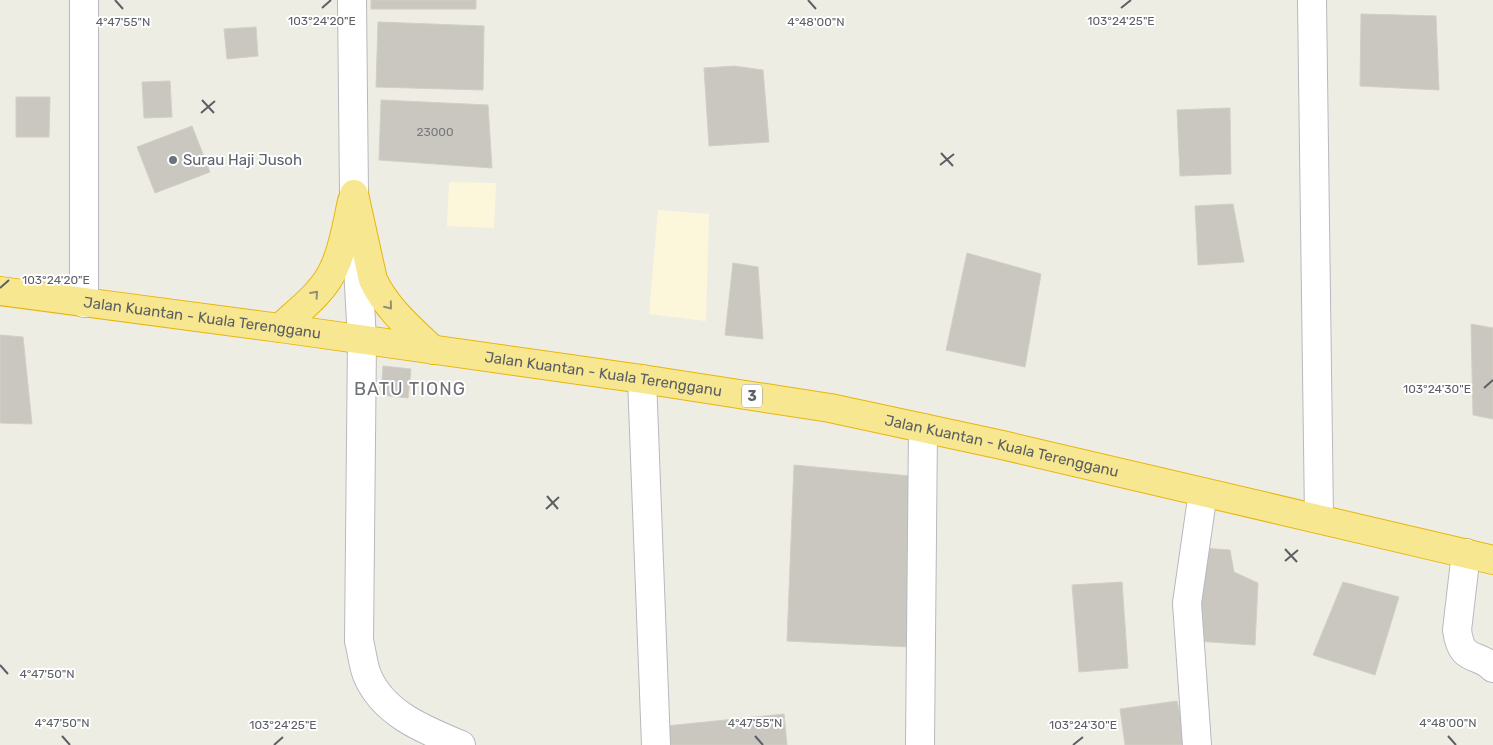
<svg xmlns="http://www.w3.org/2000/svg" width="1493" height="745" viewBox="0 0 1493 745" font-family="Rubik,sans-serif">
<rect width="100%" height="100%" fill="#eeede4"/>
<!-- commercial -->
<path fill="#fcf7db" d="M449 182 496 183 494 228 447 226Z
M658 210 709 214 706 321 649 314Z"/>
<!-- building -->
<path fill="#cac7c1" stroke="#d2cfc3" d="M371 0H476V9H371Z
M1361 14 1436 16 1439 90 1360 86Z
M378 22 484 26 483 90 376 87Z
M256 27 258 56 227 59 224 29Z
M734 66 763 70 769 142 709 146 704 68Z
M170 81 172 117 144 118 142 82Z
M16 97H50L49 137H16Z
M381 100 488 105 492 168 379 160Z
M1230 108 1231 174 1180 176 1177 110Z
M192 126 210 172 155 193 137 147Z
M1233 204 1244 262 1198 265 1195 206Z
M967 253 1041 274 1025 367 946 350Z
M733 263 758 267 763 339 725 335Z
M1471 324 1493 328V419L1473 415Z
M0 335 23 337 32 424 0 423Z
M383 366 411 369 408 398 381 395Z
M794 465 910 476V647L787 641Z
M1202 548 1230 550 1234 572 1258 583 1255 645 1196 641Z
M1122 582 1128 668 1079 672 1072 585Z
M1343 582 1399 597 1375 675 1313 655Z
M1177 701 1187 745H1125L1120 709Z
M784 714 787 745H668L666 726Z"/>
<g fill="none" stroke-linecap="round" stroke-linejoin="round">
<!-- minor casing -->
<g stroke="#b7b9be" stroke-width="30">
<path id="minor" d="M84 0V303
M352 0 354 194 362 340 359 641C362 652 363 665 367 675 383 714 425 730 461 745
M1312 0 1319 519
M642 379 656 745
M1466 553 1457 630C1462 665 1477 651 1493 668
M920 745 923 428
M1197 745 1187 603 1203 492"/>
</g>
<!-- highway casing -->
<g stroke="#e8b50a" stroke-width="30">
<g id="highway">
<path d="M354 194 373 280C387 309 410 328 433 350"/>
<path id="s1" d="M0 291 280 328 642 379 830 408 1002 445 1493 560"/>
<path d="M280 328C299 310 324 292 334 268 344 247 347 223 352 201"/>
</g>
</g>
<!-- minor -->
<use href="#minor" stroke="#fff" stroke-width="28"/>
<!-- highway -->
<use href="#highway" stroke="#f8e791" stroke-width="28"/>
</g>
<!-- one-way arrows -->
<defs><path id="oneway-chevron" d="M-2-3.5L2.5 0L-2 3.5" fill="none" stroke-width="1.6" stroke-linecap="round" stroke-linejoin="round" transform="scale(1.25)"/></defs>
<g stroke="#938f74">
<use href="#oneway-chevron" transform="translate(315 294) rotate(-48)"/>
<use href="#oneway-chevron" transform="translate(389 306) rotate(51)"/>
</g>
<!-- ticks -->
<path fill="none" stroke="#5c5f64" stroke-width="2" d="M115 0 123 9M808 0 816 9M322 8 331 0M1121 8 1131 0M202 100 214 113M201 113 215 101M941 153 953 166M940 165 954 154M0 288 9 280M1484 388 1493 380M547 496 558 509M546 509 559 497M1285 549 1297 562M1285 561 1298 550M0 665 8 674M62 736 70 745M755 736 763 745M1448 736 1456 745M274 745 283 737M1073 745 1083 737"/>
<!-- markers -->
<circle fill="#6b7280" stroke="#fff" stroke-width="2" cx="173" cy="160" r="5"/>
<g text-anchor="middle" stroke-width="4" stroke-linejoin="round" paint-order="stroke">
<!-- number labels -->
<g font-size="12" fill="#78797b">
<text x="435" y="136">23000</text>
</g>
<!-- shield labels -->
<rect fill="#fff" stroke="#8d8f92" stroke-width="1" x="742" y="384.5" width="20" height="23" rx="4"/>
<g font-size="14" font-weight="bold" fill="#5c5f64">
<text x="752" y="401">3</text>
</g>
<!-- worship labels -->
<g font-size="15" fill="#5b616d" stroke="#fff" text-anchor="start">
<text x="183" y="165">Surau Haji Jusoh</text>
</g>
<!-- street labels -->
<g font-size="15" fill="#5c5f64" stroke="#fff">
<text dy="5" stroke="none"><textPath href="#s1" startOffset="204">Jalan Kuantan - Kuala Terengganu</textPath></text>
<text dy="5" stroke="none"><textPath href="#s1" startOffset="609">Jalan Kuantan - Kuala Terengganu</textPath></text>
<text dy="5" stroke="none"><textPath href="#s1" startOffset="1014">Jalan Kuantan - Kuala Terengganu</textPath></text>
</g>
<!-- quarter labels -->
<g font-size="18" letter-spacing="1" fill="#6d7176" stroke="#fff">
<text x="410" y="395">BATU TIONG</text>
</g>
</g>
<g font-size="12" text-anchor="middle" fill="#5c5f64" stroke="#fff" stroke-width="4" stroke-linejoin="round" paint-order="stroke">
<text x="322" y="25">103°24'20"E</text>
<text x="1121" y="25">103°24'25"E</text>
<text x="123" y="26">4°47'55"N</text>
<text x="816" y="26">4°48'00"N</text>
<text x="56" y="284">103°24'20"E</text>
<text x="1437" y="393">103°24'30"E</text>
<text x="47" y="678">4°47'50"N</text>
<text x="62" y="727">4°47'50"N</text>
<text x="755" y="727">4°47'55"N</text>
<text x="1448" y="727">4°48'00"N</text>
<text x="283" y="729">103°24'25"E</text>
<text x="1083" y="729">103°24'30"E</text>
</g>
</svg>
